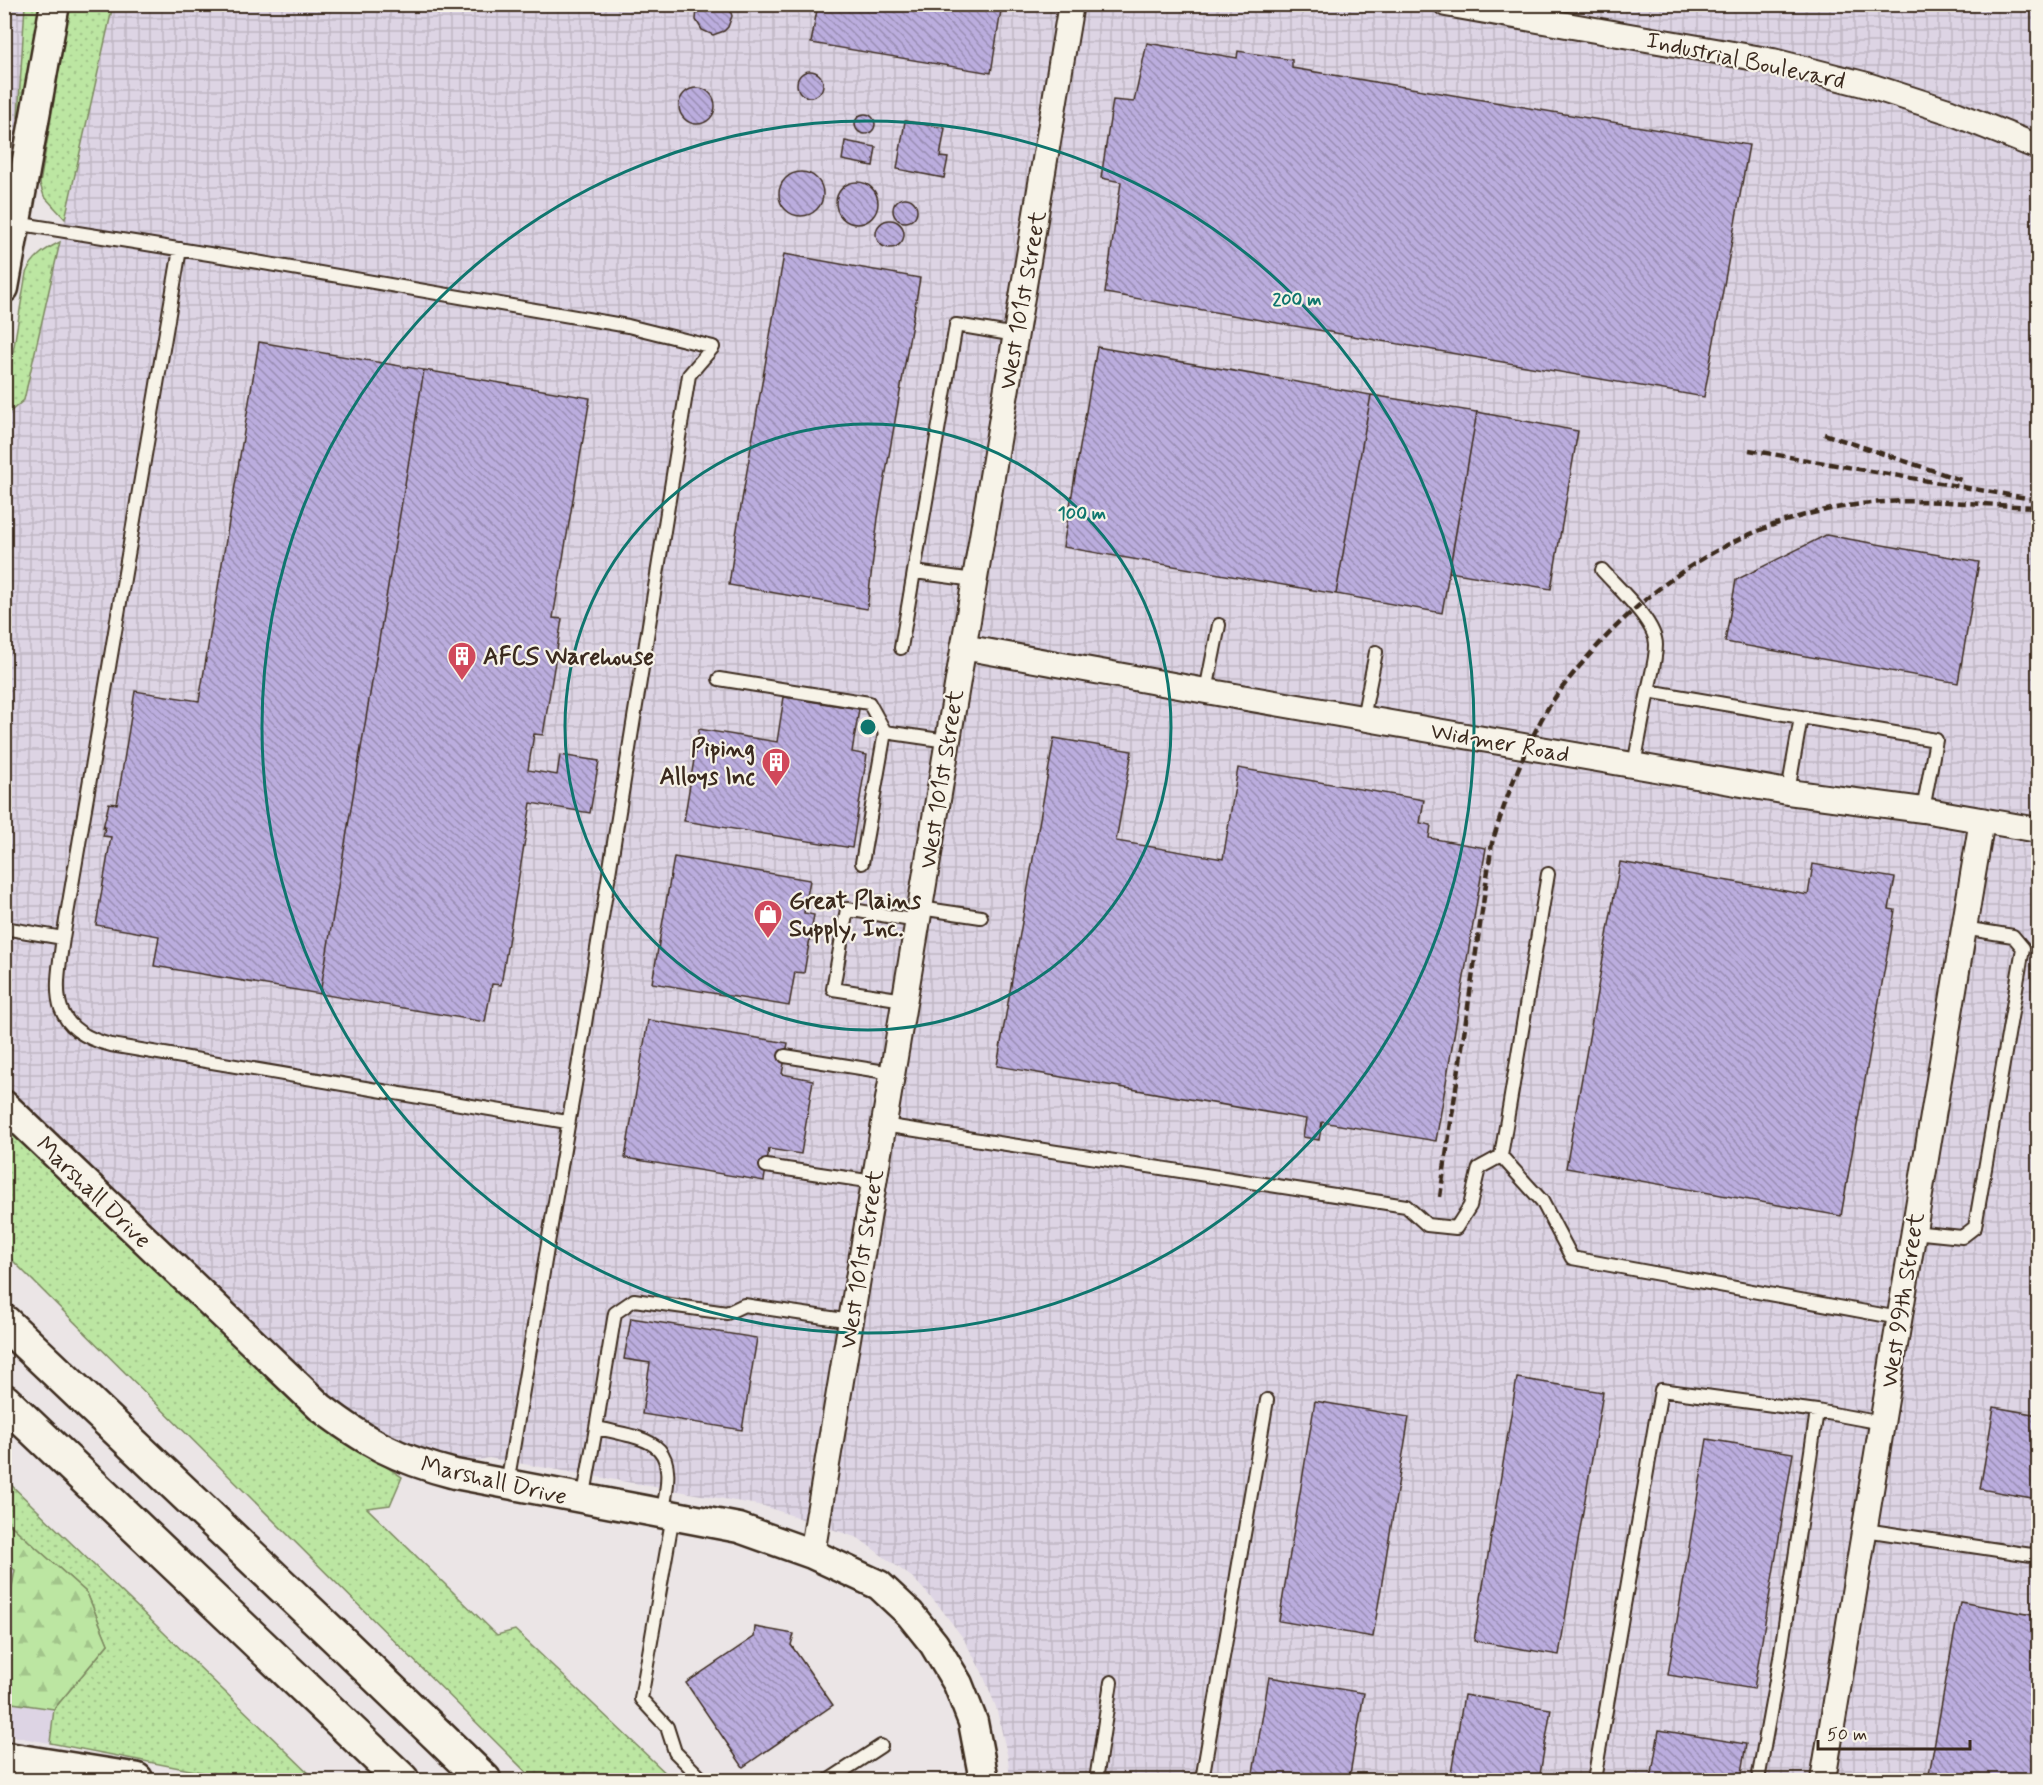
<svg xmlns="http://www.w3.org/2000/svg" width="2043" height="1785" viewBox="0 0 2043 1785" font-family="Mynerve,sans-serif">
<defs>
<pattern id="industrial-grid" width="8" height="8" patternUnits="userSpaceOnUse" patternTransform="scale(1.5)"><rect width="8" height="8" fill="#ddd4e4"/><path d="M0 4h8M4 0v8" fill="none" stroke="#bfb6c3"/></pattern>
<pattern id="grass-dots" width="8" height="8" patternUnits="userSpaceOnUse" patternTransform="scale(1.5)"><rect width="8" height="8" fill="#bce6a2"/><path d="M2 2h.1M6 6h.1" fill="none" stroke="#a2c58b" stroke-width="1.8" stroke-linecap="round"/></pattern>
<pattern id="forest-firs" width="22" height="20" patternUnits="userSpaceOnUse" patternTransform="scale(1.5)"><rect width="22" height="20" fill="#bce6a2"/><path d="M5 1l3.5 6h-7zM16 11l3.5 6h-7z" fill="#a2c58b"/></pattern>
<pattern id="building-back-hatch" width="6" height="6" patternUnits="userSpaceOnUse" patternTransform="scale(1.5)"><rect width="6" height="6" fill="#bbadde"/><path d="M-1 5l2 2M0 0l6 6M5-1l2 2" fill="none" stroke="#998db3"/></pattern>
</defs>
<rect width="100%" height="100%" fill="#ebe5e6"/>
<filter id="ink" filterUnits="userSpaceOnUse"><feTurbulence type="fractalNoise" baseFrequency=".0167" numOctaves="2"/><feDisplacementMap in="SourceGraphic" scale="12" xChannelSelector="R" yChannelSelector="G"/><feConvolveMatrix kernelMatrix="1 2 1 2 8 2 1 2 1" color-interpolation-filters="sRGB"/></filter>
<g filter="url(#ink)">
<!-- built -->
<path fill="#ddd4e4" d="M5 1563 15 1570 5 1625Z
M5 1702 54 1709 50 1743 5 1735Z"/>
<!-- industrial -->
<path fill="url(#industrial-grid)" d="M5 5H25L16 149 5 218Z
M113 5H2038V1780H1010L1008 1758 996 1707 982 1672 963 1638 939 1606 913 1578 858 1538 764 1506 489 1458 473 1461 440 1456 405 1444 369 1428 339 1407 5 1088 4 416 25 399Z"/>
<!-- grass -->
<path fill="url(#grass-dots)" stroke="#7c8860" stroke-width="1.5" d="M25 5H41L24 107 18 118Z
M70 5H113L65 219 44 196 40 184Z
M60 242 24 400 5 416V401L26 273C33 257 44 250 60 242Z
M4 1126 311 1417 402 1477 390 1505 367 1508 497 1635 515 1630 673 1780H534L5 1253Z
M4 1478 316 1780H242L50 1743 54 1709 108 1644 87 1593 5 1520Z"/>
<!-- forest -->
<path fill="url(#forest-firs)" stroke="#7c8860" stroke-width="1.5" d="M5 1520 87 1593 108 1644 54 1709 5 1702V1625L15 1570 5 1563Z"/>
<!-- building -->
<path fill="url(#building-back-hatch)" stroke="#3b2a1e" stroke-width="1.5" d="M699 4H728L732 16 728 27 724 31 713 35 702 30 696 20 697 8Z
M818 4H1002L991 73 811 43Z
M1147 43 1237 58 1238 51 1292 60V68L1749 145 1704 397 1105 293 1121 182 1101 178 1113 100 1134 102Z
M797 84a13 13 0 1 1 26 0a13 13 0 1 1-26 0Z
M679 106a18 18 0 1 1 36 0a18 18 0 1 1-36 0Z
M855 124a10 10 0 1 1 20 0a10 10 0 1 1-20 0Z
M905 121 945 128 940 157 948 158 944 178 897 169Z
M845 141 876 147 873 166 842 160Z
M779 194a22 22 0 1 1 44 0a22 22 0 1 1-44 0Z
M836 203a21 21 0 1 1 42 0a21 21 0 1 1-42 0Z
M893 210a12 12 0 1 1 24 0a12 12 0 1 1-24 0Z
M876 234a14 14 0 1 1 28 0a14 14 0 1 1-28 0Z
M784 254 920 278 878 518 867 609 729 585 736 535Z
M259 342 424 370 320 994 154 966 159 936 96 925 111 837 103 836 105 828H103L109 803 117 804 135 691 199 701Z
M1097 347 1371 395 1336 594 1063 547Z
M424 370 590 398 553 618 562 619 543 735 534 734 528 770 557 775 560 755 599 761 590 813 531 803 501 985 492 984 485 1022 320 994Z
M1371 395 1477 412 1442 613 1336 594Z
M1477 412 1578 431 1551 589 1449 572Z
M1826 535 1979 562 1958 683 1725 642 1736 580Z
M784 697 859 709 852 752 867 755 852 848 684 821 699 729 777 742Z
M1054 738 1132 751 1116 841 1223 859 1238 768 1424 800 1420 823 1431 825 1429 838 1486 848 1436 1141 1322 1122 1319 1140 1303 1137 1306 1119 997 1066Z
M674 857 810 880 804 913 814 915 804 973 795 972 789 1006 652 983Z
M1620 862 1808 895 1813 864 1895 878 1889 909 1895 910 1841 1216 1566 1168Z
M648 1020 788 1043 782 1074 813 1080 801 1154 769 1149 764 1181 625 1158Z
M2038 1188V1218L2033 1217Z
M631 1318 757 1338 742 1430 642 1414 650 1363 624 1359Z
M1517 1378 1603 1392 1559 1655 1474 1641Z
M1315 1401 1409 1417 1373 1637 1279 1621Z
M1994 1407 2038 1415V1499L1980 1489Z
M1707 1439 1793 1453 1754 1689 1668 1675Z
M1960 1602 2038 1616V1780H1928Z
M755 1627 794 1634 791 1645 833 1705 743 1767 686 1683 754 1637Z
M1269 1677 1364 1693 1349 1780H1252Z
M1464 1695 1551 1709 1539 1780H1450Z
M1659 1730 1746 1744 1740 1780H1651Z"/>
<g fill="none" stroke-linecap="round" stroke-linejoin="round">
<!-- service casing -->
<g stroke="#3b2a1e" stroke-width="16">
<path id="service" d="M15 223 234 258 628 326 713 347 689 375 579 1061 507 1484
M180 249 63 938C56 990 46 1029 111 1045L567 1122
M1602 570C1617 587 1656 622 1656 645 1656 660 1651 676 1648 691
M915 572 974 580
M901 648 956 325 1016 335
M719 679 869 703 885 732
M1206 691 1219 625
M1363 718 1376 652
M1634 765 1648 691 1936 740 1923 810
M1788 792 1801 717
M862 863 885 732 947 741
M920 908 981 917
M4 928 63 938
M904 1000 833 989 847 909 917 921
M785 1056 892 1073
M883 1125 1406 1206 1427 1225 1456 1228 1470 1206 1479 1168 1501 1156 1548 874
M1501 1156 1542 1201 1572 1258 1899 1318
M766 1166 874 1182
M1913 1232 1962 1237 1975 1227 2023 948 2013 936 1963 928
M596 1428 615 1313 634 1300 727 1313 744 1305 851 1321
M583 1500 596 1428C659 1441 678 1443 662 1514
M673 1515 641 1699 667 1727 675 1752 703 1780
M1865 1530 2038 1556
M829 1780 881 1746
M1096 1780 1111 1682
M1202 1780 1267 1400
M1594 1780 1661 1390 1817 1411 1882 1423
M1758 1780 1780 1658 1817 1411"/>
</g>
<!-- minor casing -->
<g stroke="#3b2a1e" stroke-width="28">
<path id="minor" d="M1446 4 1773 61 1867 85 1948 111 2038 147
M963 647 1206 691 1788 792 1923 810 2038 830
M812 1554 1071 4
M1823 1780 1982 820"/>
</g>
<!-- tertiary casing -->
<g stroke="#3b2a1e" stroke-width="33">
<path id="tertiary" d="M4 288 55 4
M4 1105 320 1407C367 1443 397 1459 455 1474L739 1528 812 1554 879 1585 910 1614 934 1644 958 1684 973 1722 984 1780"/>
</g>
<!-- secondary casing -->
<g stroke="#3b2a1e" stroke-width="38">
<path id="secondary" d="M4 1759 136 1780"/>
</g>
<!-- motorway casing -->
<g stroke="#3b2a1e" stroke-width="38">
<path id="motorway" d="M4 1322 337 1638 484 1780
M4 1401 402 1780"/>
</g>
<!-- service -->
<use href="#service" stroke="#f7f3e8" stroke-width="12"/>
<!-- minor -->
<use href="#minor" stroke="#f7f3e8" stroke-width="24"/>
<!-- tertiary -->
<use href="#tertiary" stroke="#f7f3e8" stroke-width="28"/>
<!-- secondary -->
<use href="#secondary" stroke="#f7f3e8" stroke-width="33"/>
<!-- motorway -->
<use href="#motorway" stroke="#f7f3e8" stroke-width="33"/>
<!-- rail -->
<path stroke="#3b2a1e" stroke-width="4.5" stroke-dasharray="9 4.5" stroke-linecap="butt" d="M1824 434 1964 481
M1749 450 2038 500
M1440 1197 1492 843C1506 798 1522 754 1545 713 1558 691 1575 671 1592 652 1664 571 1752 518 1861 504 1919 497 1980 505 2038 507"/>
</g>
</g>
<!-- distance rings -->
<g fill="none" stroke="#0f766e" stroke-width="3">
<circle cx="868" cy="727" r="303"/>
<circle cx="868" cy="727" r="606"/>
</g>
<!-- icons -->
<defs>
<g id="building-pin" transform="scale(1.5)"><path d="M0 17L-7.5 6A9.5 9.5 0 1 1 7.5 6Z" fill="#d1495b" stroke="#f7f3e8"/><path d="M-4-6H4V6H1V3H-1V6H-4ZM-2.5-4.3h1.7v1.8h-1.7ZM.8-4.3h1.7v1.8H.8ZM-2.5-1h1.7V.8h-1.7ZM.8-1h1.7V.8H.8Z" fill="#fff"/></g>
<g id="shop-pin" transform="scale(1.5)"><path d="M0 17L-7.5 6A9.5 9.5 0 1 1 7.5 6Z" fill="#d1495b" stroke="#f7f3e8"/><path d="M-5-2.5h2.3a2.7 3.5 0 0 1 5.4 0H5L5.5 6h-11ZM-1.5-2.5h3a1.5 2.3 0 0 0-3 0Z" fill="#fff"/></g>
</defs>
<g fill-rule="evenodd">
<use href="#building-pin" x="462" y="656"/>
<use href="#building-pin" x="776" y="762"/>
<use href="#shop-pin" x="768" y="914"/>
</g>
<g text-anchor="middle" stroke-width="4.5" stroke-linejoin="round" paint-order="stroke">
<!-- street labels -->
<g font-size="24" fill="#3b2a1e" stroke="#f7f3e8">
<text transform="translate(1746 60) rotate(12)" y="8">Industrial Boulevard</text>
<text transform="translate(1022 300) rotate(-80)" y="8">West 101st Street</text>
<text transform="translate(1500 742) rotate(10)" y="8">Widmer Road</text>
<text transform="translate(941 779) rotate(-81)" y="8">West 101st Street</text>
<text transform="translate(94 1192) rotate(44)" y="8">Marshall Drive</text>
<text transform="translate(861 1259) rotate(-81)" y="8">West 101st Street</text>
<text transform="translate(1902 1300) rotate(-81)" y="8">West 99th Street</text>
<text transform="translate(494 1480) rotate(13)" y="8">Marshall Drive</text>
</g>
<!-- poi labels -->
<g font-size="24" font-weight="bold" fill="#3b2a1e" stroke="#f7f3e8" text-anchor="start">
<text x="483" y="664">AFCS Warehouse</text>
<text x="755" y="756" text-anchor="end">Piping<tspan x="755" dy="28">Alloys Inc</tspan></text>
<text x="789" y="908">Great Plains<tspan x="789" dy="28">Supply, Inc.</tspan></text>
</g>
</g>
<circle cx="868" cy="727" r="9" fill="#0f766e" stroke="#f7f3e8" stroke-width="3"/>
<g font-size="18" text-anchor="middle" font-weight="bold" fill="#0f766e" stroke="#f7f3e8" stroke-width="4.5" stroke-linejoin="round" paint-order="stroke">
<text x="1297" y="305">200 m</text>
<text x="1082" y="519">100 m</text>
</g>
<!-- margin -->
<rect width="2043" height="1785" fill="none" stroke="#f7f3e8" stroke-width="24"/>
<rect x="12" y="12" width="2019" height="1761" fill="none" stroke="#3b2a1e" stroke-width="2" filter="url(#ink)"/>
<!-- scale -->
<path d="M1818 1740v9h152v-9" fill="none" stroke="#3b2a1e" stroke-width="3"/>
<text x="1827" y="1740" font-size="18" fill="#3b2a1e" stroke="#f7f3e8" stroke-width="4.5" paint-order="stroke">50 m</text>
</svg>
